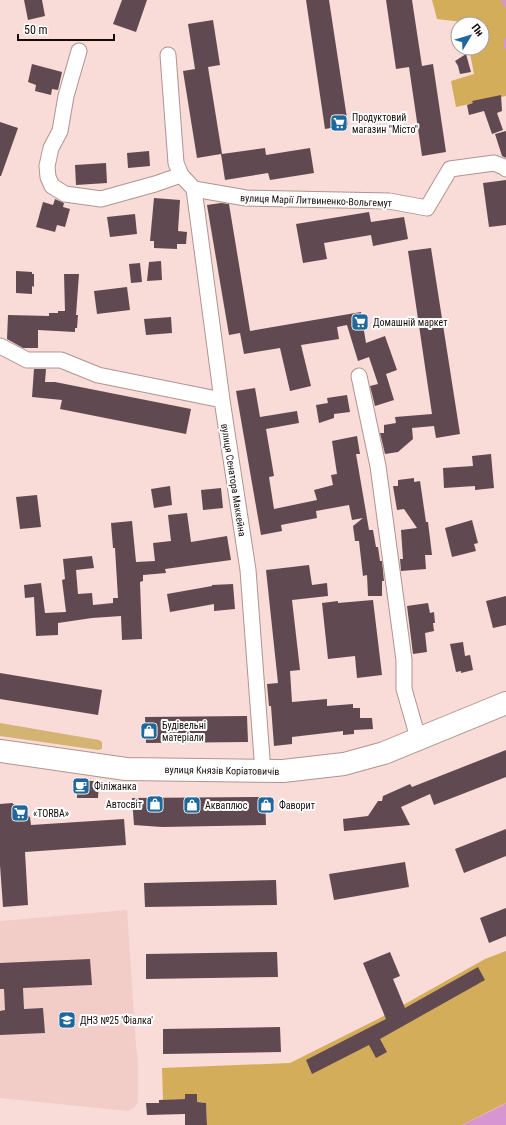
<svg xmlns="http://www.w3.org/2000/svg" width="506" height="1125" viewBox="0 0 506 1125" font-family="'Roboto Condensed',sans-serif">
<rect width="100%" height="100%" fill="#f9dbd7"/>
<!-- built -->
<path fill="#f2ccc7" d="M127 910 136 1046 138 1060V1102L134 1108 128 1111 0 1098V921Z"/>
<!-- green -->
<path fill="#d4b473" d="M0 723 99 740 102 742V749L98 750 0 736Z"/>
<!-- forest -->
<path fill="#d4ad5b" d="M432 0H506V96L456 107 451 81 474 74 469 48H482V24H463L462 22 437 19Z
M506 951V1103L462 1125H207L206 1103 197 1102 196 1094H185V1099L163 1100 162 1068 290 1063 380 1018 485 959Z"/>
<!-- water -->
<path fill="#d795d1" d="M506 1103V1125H462L501 1106Z"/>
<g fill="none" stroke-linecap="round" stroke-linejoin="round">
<!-- stream -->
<path stroke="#d795d1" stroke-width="4" d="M503 0 506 6
M506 40V47"/>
</g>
<!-- building -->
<path fill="#614951" d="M24 0H42L45 16 28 20Z
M122 0H147L136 32 113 24Z
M306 0H329L348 125 325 129Z
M386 0H412L422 66 433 64 446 152 422 156 409 67 396 69Z
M213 20 220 65 208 67 222 154 265 148 266 155 310 148 314 173 270 180 268 173 225 180 221 154 197 158 183 71 195 69 188 24Z
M466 54 471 72 460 74 458 66 455 61Z
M32 64 62 72 58 90 52 89 51 95 35 91 36 85 28 82Z
M501 95 502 111 497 113 503 130 492 134 484 111 469 115 467 105 473 103 472 101Z
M0 122 18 128 1 176H0Z
M506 131V158L502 156 495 134Z
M149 151 150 166 128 168 127 153Z
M106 163 107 183 76 185 75 165Z
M506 180V225L489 227 483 183Z
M154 198 180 200 178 231 187 232 186 244H177V249L154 248V241H150Z
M55 199 64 203 63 207 70 209 65 227 57 225 55 232 36 227 43 202 53 205Z
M221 203 229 204 250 331 361 312 366 343 385 336 397 370 386 374 394 400 375 406 370 386 378 384 369 357 358 361 347 325 337 327 339 339 301 345 311 386 290 391 280 348 244 354 240 333 229 335 207 205Z
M369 212 371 222 404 217 408 239 373 246 371 235 324 243 327 259 303 263 296 224Z
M135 214 137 234 110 237 107 217Z
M431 248 460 434 436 438 434 426 412 428 413 439 398 452 385 454 380 433H384V425L396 423 395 417 432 414 408 251Z
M161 261 162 280 147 281 149 262Z
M140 263 142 282 131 283 129 264Z
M16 271 32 272V274H34V287L32 286V294L16 293Z
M64 274H79L76 315H78L77 328H75V332L38 330V348H23L7 339 8 315 49 316V313H58V311H65Z
M127 287 130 310 97 314 94 291Z
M171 317 172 333 146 335 144 319Z
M34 369H46L45 382H55L191 409 186 434 60 409 62 400 32 397Z
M255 388 260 417 297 411 299 423 266 429 274 476 269 477 274 509 317 500 314 490 333 485 331 475 337 474 332 441 357 436 360 454H356L369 530H373L376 547H378L380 561H382L384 581H382V596H368L367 575 363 576 359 541H355L353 526 363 518 352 520 349 505 316 511 317 518 281 525 282 531 261 535 236 391Z
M347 395 350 412 334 414V418L319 423 316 405 328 403 327 398Z
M491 454 494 488 475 490V486L444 488 443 468 473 466 472 456Z
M414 478V482L420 481 426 522H428L432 555H425L426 569 401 571 400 559H403L401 530 417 528 404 509 397 510 393 486H398V480Z
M170 486 172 505 154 508 151 489Z
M221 488 223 508 203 510 201 490Z
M37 495 41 527 20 529 16 497Z
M187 513 191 542 227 536 231 560 165 569 166 573 143 575V581L140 582 142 639 122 640 121 616 92 618 58 623V635L36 636 34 597 25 598 24 585 41 583 45 613 66 612 62 580 65 579 63 559 92 556 94 568 76 570 78 594 92 593 93 605 113 603V598H118L115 548H113L111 523 132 521 136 562 155 561 153 543 171 541 168 515Z
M472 520 478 543 474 544 476 551 452 557 445 528Z
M309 565 312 585 327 583 328 596 292 600 300 670 290 671 292 702 327 699V706L353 704V708H360V718H372L373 729 354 730V734L343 735V731L292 737V744L274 746 271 706H269L267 684 278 683 266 570Z
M233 584 235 609 214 611V604L170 612 167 594 212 586V585Z
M506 596V625L493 628 486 601Z
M373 600 382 675 357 678 355 656 328 659 322 603 338 601V603Z
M428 603 430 613 434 612 435 623H433L434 631 425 633 427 652 413 654 407 606Z
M463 642 465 656 470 655 473 670 461 673V671L456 672 450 644Z
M0 673 102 690 98 715 0 699Z
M247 716 248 742 146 743 145 717Z
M506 750V777L434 805 430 794 401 807 410 825 344 831 343 819 368 816 378 801H382L383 796 410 784 412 787Z
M77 781H99L98 798H77Z
M265 797 266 825 162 827 134 825 132 798Z
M12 803 30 817 31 825 124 819 126 845 25 852 28 905 3 907 0 865V804Z
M506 829V856L464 873 455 849Z
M405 862 409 887 334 900 329 874Z
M276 880 277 905 145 907 144 883Z
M506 908V936L489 943 480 918Z
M277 952 278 977 146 979V954Z
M390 952 400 976 393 979 405 1008 478 967 485 980 380 1039 387 1052 376 1058 369 1045 312 1074 306 1060 386 1019 363 963Z
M90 959 92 985 23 988 24 1009 43 1008 45 1033 0 1035V1011L5 1010 4 989H0V963Z
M280 1027 281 1052 163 1054V1029Z
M185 1094H197V1102L206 1103 207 1125H185V1114L147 1115 146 1103H159V1100L185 1099Z"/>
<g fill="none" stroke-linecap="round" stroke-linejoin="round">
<!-- minor casing -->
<g stroke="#b09490" stroke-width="17">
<path id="minor" d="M79 51 66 96 60 131 51 148 47 166 48 177 52 186 65 194 101 199 155 184 181 175
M168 55 176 163 181 175 194 189 246 198 389 201 427 208 450 169 494 163 504 167 506 169
M194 189 222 400 248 570 263 772
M0 346 27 360H61L98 375 222 400
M359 376 378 466 404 660V689L418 738"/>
</g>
<!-- secondary casing -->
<g stroke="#b09490" stroke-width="24">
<path id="secondary" d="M0 751 126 769 283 771 344 764 384 753 506 703"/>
</g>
<!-- minor -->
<use href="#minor" stroke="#fff" stroke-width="15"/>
<!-- secondary -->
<use href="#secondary" stroke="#fff" stroke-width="22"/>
</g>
<!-- icons -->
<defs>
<g id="supermarket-square" transform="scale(0.9)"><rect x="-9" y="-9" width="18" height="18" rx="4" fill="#1f689c" stroke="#fff"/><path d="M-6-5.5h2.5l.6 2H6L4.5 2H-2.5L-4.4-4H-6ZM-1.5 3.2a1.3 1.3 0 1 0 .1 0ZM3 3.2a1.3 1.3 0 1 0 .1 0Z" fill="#fff"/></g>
<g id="shop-square" transform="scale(0.9)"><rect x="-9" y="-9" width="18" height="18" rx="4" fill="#1f689c" stroke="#fff"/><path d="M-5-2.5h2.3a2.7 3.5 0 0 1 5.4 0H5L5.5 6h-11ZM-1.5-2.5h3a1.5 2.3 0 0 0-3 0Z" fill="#fff"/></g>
<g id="cafe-square" transform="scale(0.9)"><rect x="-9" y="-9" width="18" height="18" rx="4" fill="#1f689c" stroke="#fff"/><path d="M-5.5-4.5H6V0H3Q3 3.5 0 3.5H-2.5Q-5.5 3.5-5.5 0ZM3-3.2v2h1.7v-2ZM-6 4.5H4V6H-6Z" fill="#fff"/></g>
<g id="school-square" transform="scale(0.9)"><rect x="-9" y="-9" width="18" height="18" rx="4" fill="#1f689c" stroke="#fff"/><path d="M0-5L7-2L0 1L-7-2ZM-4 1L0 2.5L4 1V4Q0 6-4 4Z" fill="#fff"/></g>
</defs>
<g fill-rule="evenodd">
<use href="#supermarket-square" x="339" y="123"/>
<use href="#supermarket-square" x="360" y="322"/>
<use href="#shop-square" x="149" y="731"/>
<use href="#cafe-square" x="81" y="786"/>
<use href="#shop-square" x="155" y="804"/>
<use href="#shop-square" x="192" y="805"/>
<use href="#shop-square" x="266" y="805"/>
<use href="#supermarket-square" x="20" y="813"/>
<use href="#school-square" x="67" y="1020"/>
</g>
<g text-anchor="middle" stroke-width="4" stroke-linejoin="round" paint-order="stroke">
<!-- poi labels -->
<g font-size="10" fill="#150c0a" stroke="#fff" text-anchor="start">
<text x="352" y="121">Продуктовий<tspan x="352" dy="12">магазин "Місто"</tspan></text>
<text x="373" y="326">Домашній маркет</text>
<text x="162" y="729">Будівельні<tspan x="162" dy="12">матеріали</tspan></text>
<text x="94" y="790">Філіжанка</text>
<text x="142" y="808" text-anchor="end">Автосвіт</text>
<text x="205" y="809">Акваплюс</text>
<text x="279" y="809">Фаворит</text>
<text x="33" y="817">«TORBA»</text>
<text x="80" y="1024">ДНЗ №25 'Фіалка'</text>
</g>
<!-- street labels -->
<g font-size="10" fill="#150c0a" stroke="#fff">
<text transform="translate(316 200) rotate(2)" y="4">вулиця Марії Литвиненко-Вольгемут</text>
<text transform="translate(234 480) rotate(81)" y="4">вулиця Сенатора Маккейна</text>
<text transform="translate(222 770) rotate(1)" y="4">вулиця Князів Коріатовичів</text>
</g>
</g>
<!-- north arrow -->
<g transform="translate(470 36) rotate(52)"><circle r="19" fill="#ffffff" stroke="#a19e9d"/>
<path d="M0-3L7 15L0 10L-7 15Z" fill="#1f689c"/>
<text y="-6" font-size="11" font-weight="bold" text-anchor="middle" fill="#150c0a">Пн</text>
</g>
<!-- scale -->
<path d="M18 34v6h96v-6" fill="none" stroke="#150c0a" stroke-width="2"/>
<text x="24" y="34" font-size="12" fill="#150c0a" stroke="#ffffff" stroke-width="3" paint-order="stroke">50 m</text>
</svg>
